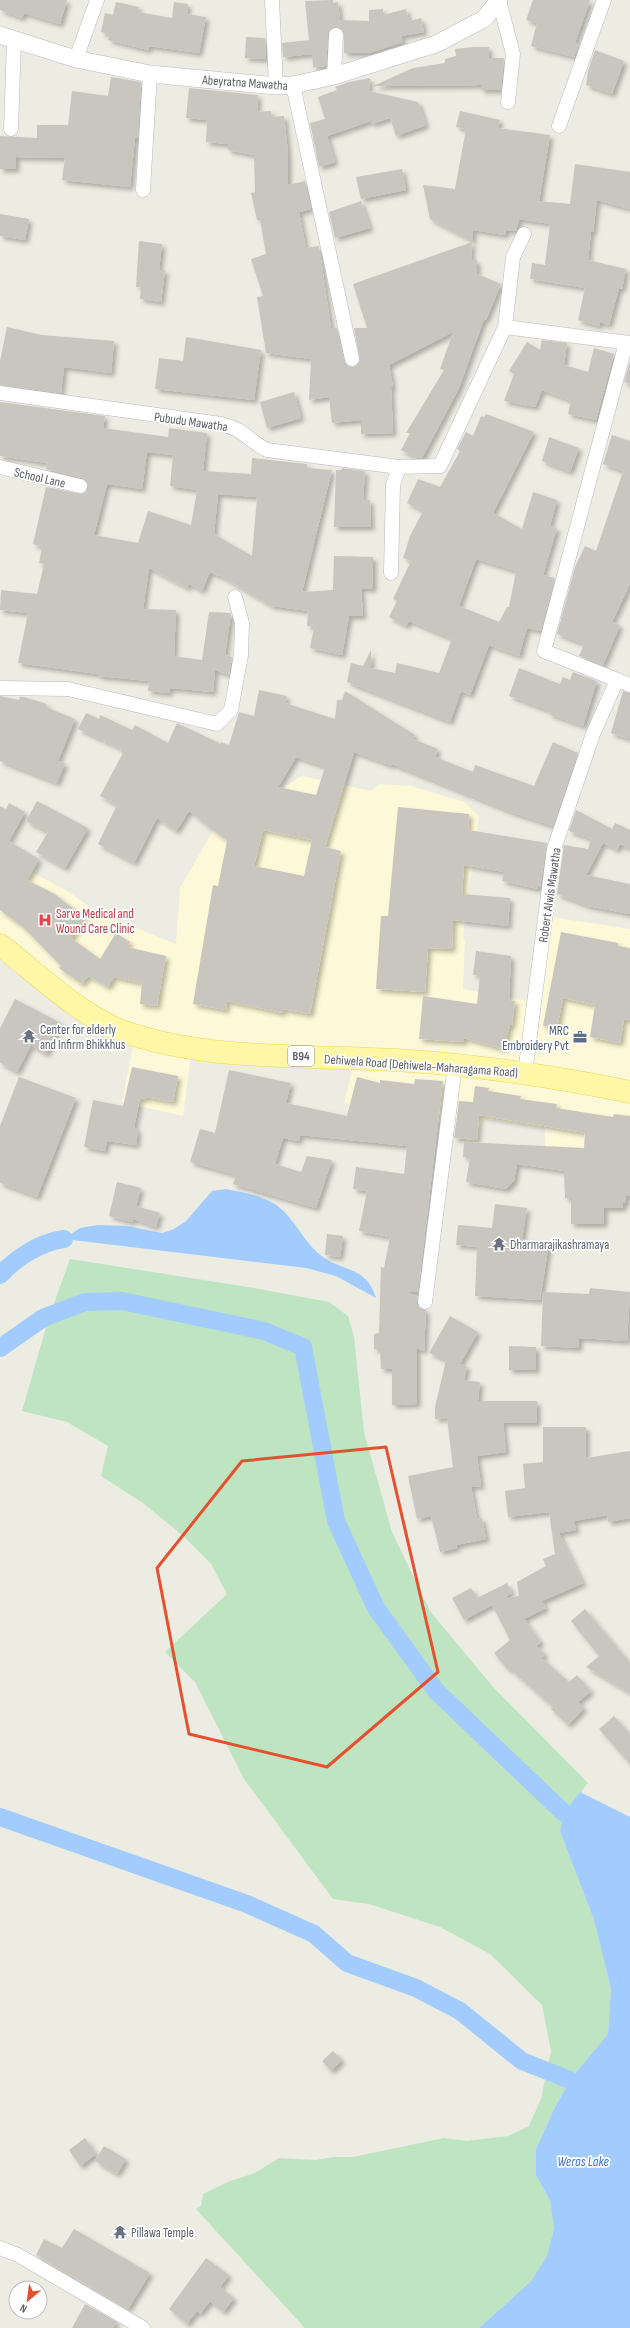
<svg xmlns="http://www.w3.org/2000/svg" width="630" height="2328" viewBox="0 0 630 2328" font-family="'Sofia Sans Condensed',sans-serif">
<defs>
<filter id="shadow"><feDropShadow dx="3.5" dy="3.5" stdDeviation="2" flood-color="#0004"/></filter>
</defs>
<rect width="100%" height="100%" fill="#edece2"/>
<!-- commercial -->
<path fill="#fdf8d7" d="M302 776 371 791 380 784 411 786 464 802 479 816 463 935 465 942 463 989 534 1002 545 916 630 929V1173L545 1150V1128L482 1118 477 1141 446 1137 447 1123 344 1103 355 1059 192 1047 183 1116 122 1102 135 1035 0 945V855L69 892 95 911 176 944 180 888 213 831Z"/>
<!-- green -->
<path fill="#bee4c2" d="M70 1259 248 1287 329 1302 348 1316 354 1337 364 1432 392 1532 430 1611 493 1687 588 1783 564 1813 560 1831 594 1920 611 1989 608 2035 570 2080 554 2109 536 2149V2175L550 2201 554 2228 547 2256 531 2281 479 2328H305L196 2209 201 2206 203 2194 230 2181 255 2173 279 2158 316 2160 334 2157H353L444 2138 467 2141 508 2136 529 2126 541 2099 551 2051 542 2005 490 1954 440 1927 369 1904 333 1899 244 1779 195 1682 165 1652 227 1594 211 1564 182 1535 143 1503 101 1476 108 1446 67 1422 22 1411 49 1317Z"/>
<!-- water -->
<path fill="#a1ccfd" d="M226 1189C241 1192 260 1195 273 1203 293 1215 301 1238 318 1253 340 1273 366 1264 376 1298L336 1276 306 1268 64 1239 80 1228 98 1225 127 1226 162 1233 174 1229 186 1221 212 1191Z
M580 1792 630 1817V2328H479L531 2281 547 2256 554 2228 550 2201 536 2175V2149L554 2109 570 2080 608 2034 611 1989 594 1920 560 1831 564 1813Z"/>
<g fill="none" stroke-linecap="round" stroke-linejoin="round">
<!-- canal -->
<path stroke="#a1ccfd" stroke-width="18" d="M0 1275C16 1258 40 1242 64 1239
M0 1348 43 1318 85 1302 122 1301 264 1331 303 1347 336 1521 376 1608 436 1691 564 1813
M0 1817 247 1904 314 1934 347 1963 416 1988 460 2011 522 2061 570 2080"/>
</g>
<!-- building -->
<path fill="#c8c6bf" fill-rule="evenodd" filter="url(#shadow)" d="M0 0H67L60 24 24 13 22 18 0 10Z
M333 0V3L338 2 340 20 369 21V10L383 9V15L406 9 409 21 421 18 424 32 401 36 403 42 369 53H344V31L336 27 332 28 328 34 326 66 313 67 312 54 283 57 282 43 309 40 305 1Z
M533 0H590L575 43 579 45 574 57 531 46 537 23 526 20Z
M116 2 139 7 138 12 172 18 174 2 188 4 187 14 206 17 199 53 149 46 148 50 108 40 109 34 101 32 105 13 113 15Z
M246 37 265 38 266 59 245 58Z
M474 47H489V58H504L501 90H481V85L373 86 413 68 445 63V59L456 56 455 49Z
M595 50 624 61 612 94 586 85 588 71Z
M111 77 141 82 138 138H135L130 187 62 180 65 158 16 157V169H0V136L37 138V125H68L72 91 108 96Z
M370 78 369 91 418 102 426 125 396 136 390 118 372 124 371 121 327 136 335 162 319 167 310 123 325 119 318 97 337 90 335 87 349 82Z
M189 88 258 95 257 112 271 111 272 117 284 116 288 153V185L305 181 311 209 299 212 306 248 319 246 331 328H337L344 361 349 367H354L360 361 354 328H367L353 284 472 242 471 260H477V274L501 284 486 320 484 319 459 388 422 458H417L401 450 410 433H406L444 370 440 369 453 332 389 365 393 387H391L393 433 361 434V420L332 423 329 397 309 400 311 359 266 353 257 297 263 296 251 259 266 254 260 220H257L251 193 255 192 254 155 228 150V144L206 142 207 120 186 118Z
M460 111 500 120 498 128 550 135 539 201 570 204 575 164 630 172V209L597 200 593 232H591L588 260 626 269 622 289 619 288 609 325 600 322 599 326 578 320 585 288 530 279 532 263 545 265 550 224 519 219 516 231 506 230 505 235 473 230V241L430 219 423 185 455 189 466 129 456 127Z
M402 169 406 190 361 199 356 177Z
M361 201 370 228 335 238 329 212Z
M0 214 29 219 25 240 0 236Z
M139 241 162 244 159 270H165L161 302 140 299 141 287H136Z
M7 327 41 335 114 341 111 373 64 367 61 393 0 385V361Z
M186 337 261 350 254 400 155 389 159 358 183 361Z
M542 340 567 343 564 365 588 372 594 348 614 354 596 420 568 414 571 401 542 390 535 407 504 401 514 374 509 371 527 342 540 350Z
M630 361V384L624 382Z
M294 392 301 418 267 428 260 402Z
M0 402 105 416 103 428 168 437 169 428 207 433 203 471 251 474 252 458 307 464V468L332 470 302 592 333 590 334 556 373 557V589L361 588 363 616H349L342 655 310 648 314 627 307 626 308 611 272 606 219 575 218 576 210 572 202 591 189 584 187 588 149 568 143 609 176 610 174 656 202 660 209 612 231 613 225 655 232 657 229 675 215 670 213 692 170 688 169 693 148 691 149 681 98 676V674L18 663 28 613 0 610 1 590 37 594 44 564 39 563 42 547 33 544 46 487 82 494 86 492 88 484 82 478 46 469 47 463 0 456ZM147 452 173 455 170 486 197 490 191 525 148 511 138 543 94 535 107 484 142 489ZM218 494 257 497 252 556 214 534Z
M486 414 534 432 493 513 522 529 533 492 557 500 550 526 557 528 543 575 555 578 541 631 527 628 519 656 489 645 470 695 461 691 450 722 347 682 351 663 363 666 371 650V668L395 673 397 663 439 673 452 639 409 621 406 626 389 617 397 601 393 599 411 561 403 558 410 536 423 511 407 503 418 479 440 487 460 451 457 449 466 432 473 436 481 416 484 417ZM476 559 516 571 509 607H507L499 622 459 606Z
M612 435 630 441V584L612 622 620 625 603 665 579 656 584 644 557 634 575 567 585 546 596 551 623 471 603 464Z
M549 437 579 448 570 472 542 461Z
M342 468 365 471 363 500H370L371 527H334L336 470H342Z
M519 668 560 684 563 677 570 680 573 672 597 681 583 726 549 714 550 711 509 696Z
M259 690 287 696 285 703 335 719 337 700H342L345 691 415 735 413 739 438 749 435 757 473 772 475 765 534 786 553 742 578 753 553 826 511 812 392 764V766L354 752 325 847 341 851 310 1014 283 1009V1013L227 1001 226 1010 193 1004 213 885 218 886 227 841 189 811 176 831 157 818 134 863 98 844 117 805 100 796 123 753 120 752 122 749 78 729 86 713 99 719 100 715 132 730 135 725 168 743 177 723 221 744V742L229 745 239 712 254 716ZM296 757 325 767 316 795 278 787ZM263 830 312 840 304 876 254 866Z
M623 691 630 693V739L611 733Z
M0 696 19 700 20 697H24L47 704 46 707 75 719 58 761 65 763 57 783 0 761Z
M37 801 88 828 65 868 36 852 48 832 26 821Z
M9 803 25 812 9 841 39 859 27 880 55 894 85 918 71 938 100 959 116 933 130 942 127 947 166 956 157 1006 140 1004 142 983 114 977 108 987 88 976 82 984 59 968 61 966 23 927 0 910V806L6 809Z
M398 807 469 814 468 830 547 843 540 887H538V889L502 881 504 872 464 865 462 894 510 898 508 926 453 920 452 949 428 948 425 992 376 989 381 916H388Z
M576 810 612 829 615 823 630 830V849L620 844 617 850 603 843 586 875 630 884V914L588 906 557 894 564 845 588 849 591 839 569 831Z
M561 932 618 943V946L630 948V1020L624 1019 620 1043 590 1037 595 1005 563 998 557 1028 543 1026Z
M476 951 511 956 509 1000 515 1001 512 1025H510L503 1049 464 1038V1042L419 1039 423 996 477 1004 480 976 473 975Z
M15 999 61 1023 46 1054 31 1045 17 1072 0 1063V1028Z
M132 1067 178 1076 173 1102 146 1097V1099L140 1098 134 1128 138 1129 136 1145 107 1141 105 1151 84 1147 93 1100 123 1106Z
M229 1070 291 1083 286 1103 347 1116 357 1077 380 1083V1080L414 1084 415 1079 443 1081 418 1292H408L417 1297V1305L420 1308 426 1310 424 1351 417 1348V1404L392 1405V1369H381L380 1349H374V1334L379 1333 381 1267 384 1268 390 1237 359 1231 367 1191 353 1189 356 1167 404 1174 407 1146 300 1135 299 1141 283 1138 275 1164 301 1172 307 1156 332 1160 316 1208 233 1184 236 1175 190 1162 200 1129 215 1133Z
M19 1077 76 1098 37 1197 0 1183V1126Z
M475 1086 489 1088 488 1091 521 1096 520 1099 557 1104 556 1108 613 1117 614 1114 630 1116V1196H626V1203H623V1208H604V1224H571V1198H565L564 1171 517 1164 514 1181 506 1189 466 1182 470 1157H463L464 1142 584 1148 585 1133 479 1115 477 1140 454 1138 459 1101 473 1102Z
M117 1182 141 1188 136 1206 160 1213 156 1227 133 1219 132 1222 109 1216Z
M495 1204 527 1208 522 1239 549 1243 540 1300 475 1296 477 1247 456 1245 458 1225 492 1228Z
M327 1234 343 1236 340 1257 325 1255Z
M590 1288 630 1292 627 1341 579 1338V1348L541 1346 543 1292 589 1294Z
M450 1316 478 1332 460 1364 467 1366 464 1380 480 1382 478 1401H537V1423H503L506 1452 477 1456 481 1486 471 1487 477 1519 482 1518 486 1539 456 1545 457 1548 440 1552 431 1516 417 1519 408 1476 453 1467 447 1418 435 1419V1407L446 1360 429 1353Z
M509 1346 536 1347V1370H509Z
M543 1427H586V1458L630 1451V1518L608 1522 607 1515 574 1521 576 1530 559 1533 583 1583 542 1601 546 1608 524 1619 541 1642 536 1646 545 1654 542 1658 569 1682 577 1675 591 1691 578 1702 584 1708 568 1725 551 1709 553 1707 510 1669 508 1670 494 1653 510 1640 492 1605 464 1620 452 1598 471 1588 477 1598 507 1583 512 1593 504 1598 519 1596 517 1582 546 1566 543 1559 555 1554 549 1512 508 1517 505 1491 525 1488 523 1464 543 1462Z
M585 1609 630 1663V1693L586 1667 599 1656 571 1621Z
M614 1716 630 1734V1764L599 1729Z
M333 2051 342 2060 331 2071 322 2061Z
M85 2138 96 2154 80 2166 69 2150Z
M104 2146 126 2159 117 2174 95 2161Z
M74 2229 150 2273 128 2309 36 2255 44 2239 62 2248Z
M206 2258 229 2275 220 2287 234 2298 223 2312 210 2301 200 2314 197 2311 187 2324 169 2309Z
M85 2304 117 2322 113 2328H72Z"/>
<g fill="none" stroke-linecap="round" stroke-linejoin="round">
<!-- minor casing -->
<g stroke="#b7b9be" stroke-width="15">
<path id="minor" d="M272 0 276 86
M499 0 513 54 508 102
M76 59 97 0
M334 76 336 35
M293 85 352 359
M559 126 604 0
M11 129 14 40
M143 190 150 74
M505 327 630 343
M626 343 544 651 630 685
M0 393 221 424C244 429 247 440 267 450L399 467
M0 467 80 486
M391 573 393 485 399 467 440 466 505 327 513 257 524 234
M0 688 68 689 217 724 231 710 241 655 242 623 235 597
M525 1073 554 849 593 734 617 680
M425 1302 455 1065
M0 2248 18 2255 143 2328"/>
</g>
<!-- tertiary casing -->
<g stroke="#b7b9be" stroke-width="18">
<path id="tertiary" d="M0 35 76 59 150 74 276 86 293 85 334 76 436 44 484 19 499 0"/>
</g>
<!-- primary casing -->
<g stroke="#efd459" stroke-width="23">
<path id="primary" d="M0 945C37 973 79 1015 122 1031 204 1061 309 1055 396 1060 475 1065 553 1076 630 1092"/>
</g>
<!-- minor -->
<use href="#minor" stroke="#fff" stroke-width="14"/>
<!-- tertiary -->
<use href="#tertiary" stroke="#fff" stroke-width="17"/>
<!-- primary -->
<use href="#primary" stroke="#fef8a6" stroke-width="22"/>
</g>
<!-- marked area -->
<path fill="none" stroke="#e6502f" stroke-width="3" stroke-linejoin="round" d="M386 1447 438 1672 327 1767 189 1734 157 1568 242 1461Z"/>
<!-- icons -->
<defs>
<g id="hospital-bare" transform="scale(1.08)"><path d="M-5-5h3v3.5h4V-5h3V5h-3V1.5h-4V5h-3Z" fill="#e0444e" stroke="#fff" stroke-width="2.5" paint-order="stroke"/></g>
<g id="temple-bare" transform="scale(1.08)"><path d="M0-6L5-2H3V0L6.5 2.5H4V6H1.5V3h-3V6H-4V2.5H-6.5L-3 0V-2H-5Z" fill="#6b7280" stroke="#fff" stroke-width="2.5" paint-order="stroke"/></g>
<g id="office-bare" transform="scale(1.08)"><path d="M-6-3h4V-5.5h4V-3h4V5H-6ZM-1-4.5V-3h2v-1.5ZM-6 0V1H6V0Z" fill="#5c6f8a" stroke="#fff" stroke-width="2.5" paint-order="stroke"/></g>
</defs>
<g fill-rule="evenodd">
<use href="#hospital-bare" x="45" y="920"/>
<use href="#temple-bare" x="29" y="1036"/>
<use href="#office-bare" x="580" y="1037"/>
<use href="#temple-bare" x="499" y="1244"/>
<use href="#temple-bare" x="120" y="2232"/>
</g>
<g text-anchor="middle" stroke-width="3.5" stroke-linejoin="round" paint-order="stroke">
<!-- shield labels -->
<rect fill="#fff" stroke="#8c8e92" stroke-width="1" x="288" y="1046" width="26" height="20" rx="3"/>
<g font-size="12" font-weight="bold" fill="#5a5d63">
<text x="301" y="1060">B94</text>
</g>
<!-- street labels -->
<g font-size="13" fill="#5a5d63" stroke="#fff">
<text transform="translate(245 82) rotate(4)" y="5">Abeyratna Mawatha</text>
<text transform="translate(191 421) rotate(8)" y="5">Pubudu Mawatha</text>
<text transform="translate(40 477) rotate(13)" y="5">School Lane</text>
<text transform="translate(549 895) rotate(-82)" y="5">Robert Alwis Mawatha</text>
<text transform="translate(421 1065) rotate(4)" y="5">Dehiwela Road (Dehiwela-Maharagama Road)</text>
</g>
<!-- health labels -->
<g font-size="13" fill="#be3a42" stroke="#fff" text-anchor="start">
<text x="56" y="918">Sarva Medical and<tspan x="56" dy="15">Wound Care Clinic</tspan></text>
</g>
<!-- worship labels -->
<g font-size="13" fill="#5b616d" stroke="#fff" text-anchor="start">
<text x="40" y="1034">Center for elderly<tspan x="40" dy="15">and Infirm Bhikkhus</tspan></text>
<text x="510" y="1249">Dharmarajikashramaya</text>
<text x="131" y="2237">Pillawa Temple</text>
</g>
<!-- service labels -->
<g font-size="13" fill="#4e5e75" stroke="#fff" text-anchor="end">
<text x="569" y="1035">MRC<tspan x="569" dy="15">Embroidery Pvt</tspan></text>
</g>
<!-- water labels -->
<g font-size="14" font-style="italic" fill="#4474c0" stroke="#fff">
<text x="583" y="2166">Weras Lake</text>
</g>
</g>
<!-- north arrow -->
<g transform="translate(28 2300) rotate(209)"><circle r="19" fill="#ffffff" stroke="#bdbec1"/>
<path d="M0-3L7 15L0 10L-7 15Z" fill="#e6502f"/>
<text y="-6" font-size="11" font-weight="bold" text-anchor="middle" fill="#5a5d63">N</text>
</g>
</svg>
